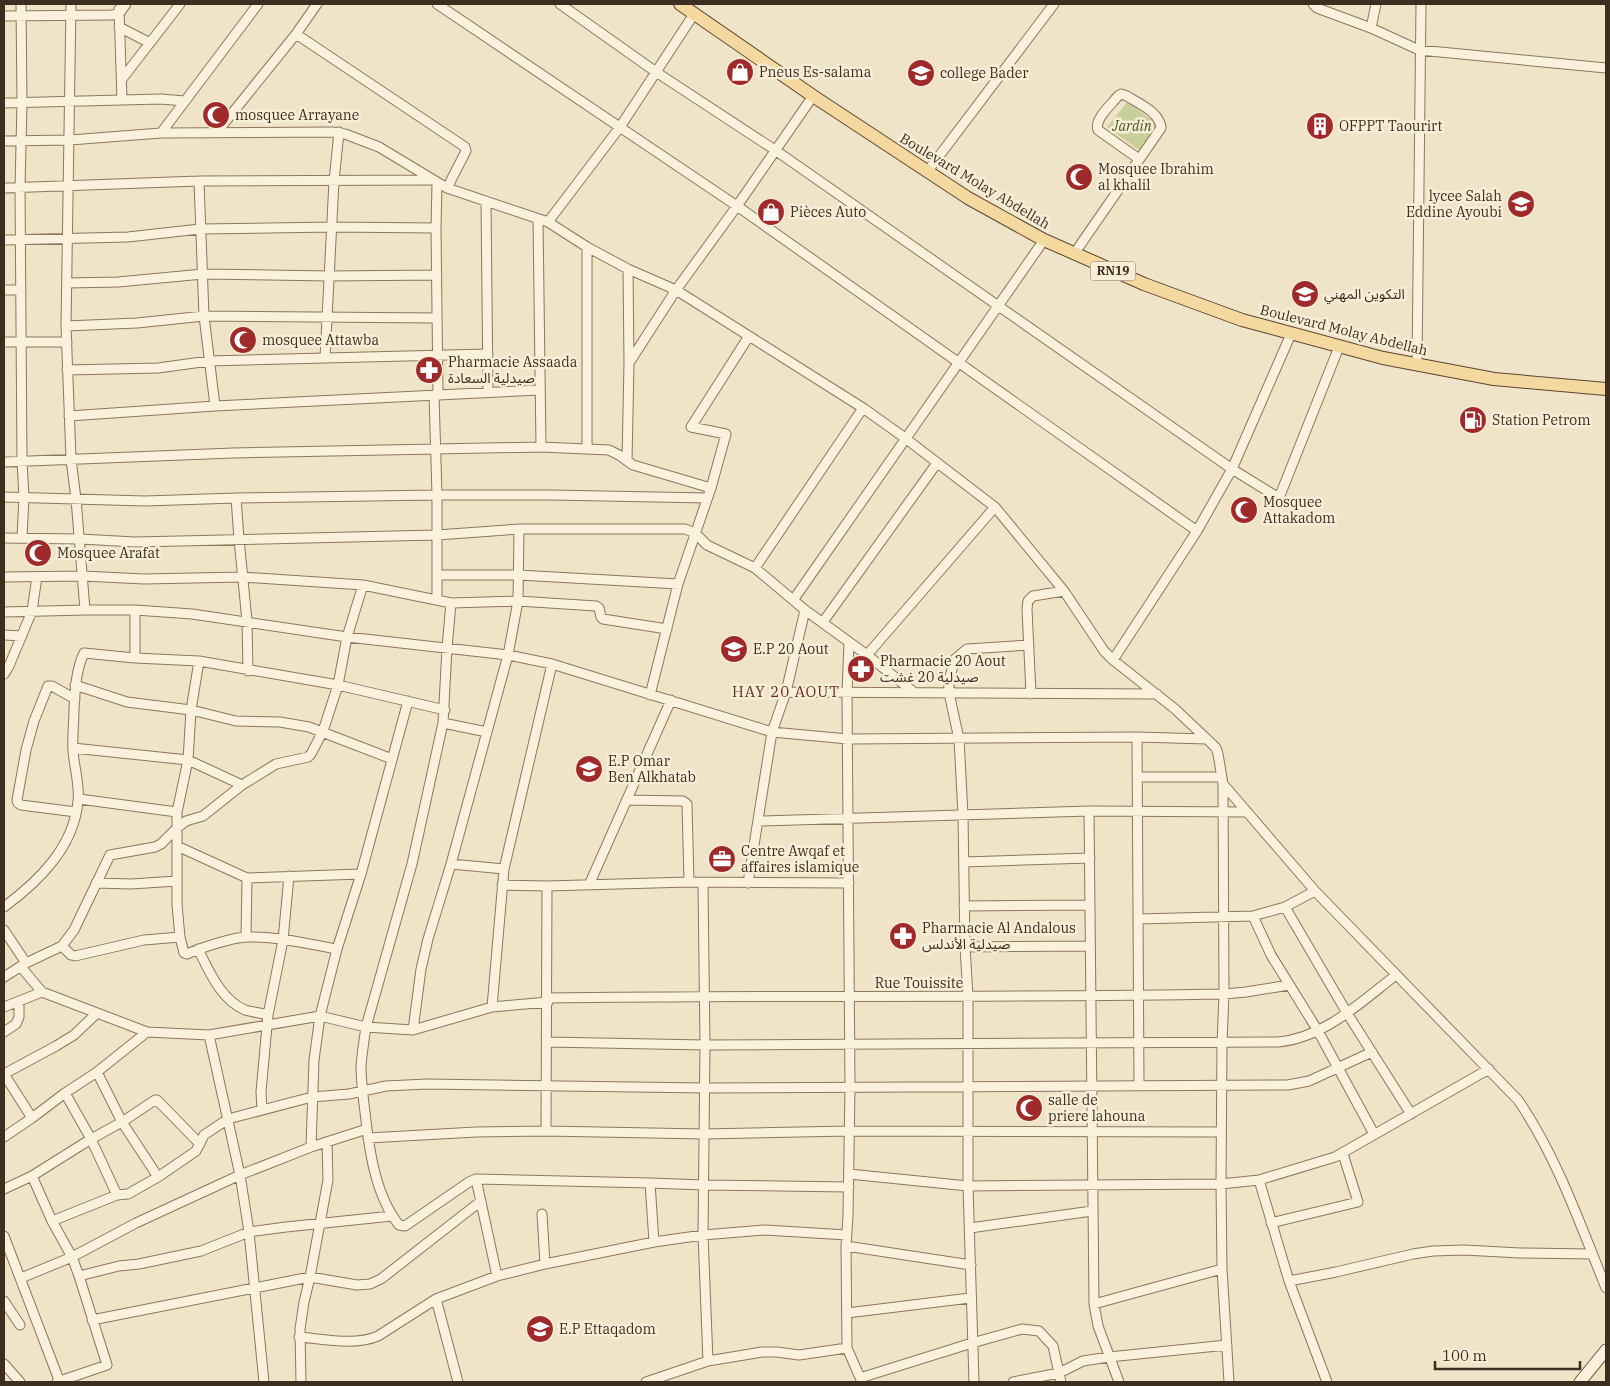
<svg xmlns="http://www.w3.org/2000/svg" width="1610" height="1386" viewBox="0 0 1610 1386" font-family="'IBM Plex Serif','Noto Sans Arabic',serif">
<rect width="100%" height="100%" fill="#f0e4c8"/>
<!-- green -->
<path fill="#c9cf9b" d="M1127 102 1157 124 1139 150 1107 127Z"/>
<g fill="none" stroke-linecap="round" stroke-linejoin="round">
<!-- street casing -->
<g stroke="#8d765c" stroke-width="11">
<path id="street" d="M21 4 22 103 20 188 22 461 24 497 22 538
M71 4 66 326 71 459 76 499 85 610
M437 4 737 206 1197 531
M560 4 656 72 775 150 1232 469 1279 498 1339 347
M1313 4 1317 8 1371 28 1419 50 1606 68
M119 9 122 100
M4 16 111 15 119 14 126 4
M119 27 150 43
M1371 28 1376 4
M296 34 465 147 466 151 447 188
M122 79 180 4
M4 103 161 99 184 101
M217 132 296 34 317 4
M161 133 258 4
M4 141 70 140 161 133 332 132 345 134 379 147 447 188 548 222 587 247 628 269 676 290 863 408 905 438 995 507 1064 591 1104 651 1113 660 1175 709 1211 743 1216 748 1218 754 1223 784 1224 994 1222 1044 1221 1184 1222 1269 1229 1382
M927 172 1054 4
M199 181 204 316 215 406
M437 183 436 228 438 395
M4 188 199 181 431 180
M486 201 488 392
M538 219 541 447
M548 222 620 127 694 14
M4 240 128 237 200 229 332 227 436 228
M1074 254 1161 128C1160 112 1139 104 1127 96L1121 94 1118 96C1111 105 1094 119 1098 130L1139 159
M67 283 118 282 203 274 329 276 437 275
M4 290H21
M66 326 137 323 204 316 437 318
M4 342H67
M325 358 334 181 339 132
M629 363 676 290 737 206 813 96
M1417 365 1421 4
M67 370 158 368 209 361 488 354
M434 395 437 495V599
M69 416 215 406 539 390
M587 449V247
M627 461 629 363 628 269
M4 462 233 453 436 449 541 447 609 450 619 455 633 465 711 488
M4 497 145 501 236 498 437 495H551L707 498
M236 498 239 539 247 621 248 671
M4 538 80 539 135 542 437 535 519 529H685L695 533 707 545 755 568 805 610 867 655 915 693
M755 568 863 408
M437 575H519L678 584
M4 577 83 576 144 579 242 577 363 585 451 603 518 601 596 606 599 608 601 617 603 619 667 629
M794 599 1044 240
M451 603 447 648 443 723 412 864 366 1027C364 1040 362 1053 361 1066 361 1081 363 1096 365 1112 369 1149 375 1195 399 1225L405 1226 469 1182 476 1179 650 1183 704 1185 849 1187
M135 610V658
M4 612 85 610H135L192 614 347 637 508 655 552 664 772 732 786 692 805 610
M823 622 937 463
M4 635 22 636
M849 642 847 693 850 1087 848 1216 846 1246 847 1348 862 1382
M867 655 995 507
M1113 660 1197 531 1232 469 1291 334
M199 661 191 710 188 760 177 812V905L180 937 184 953 187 954C200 948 234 937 247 937 277 936 307 944 337 949
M4 674 9 666 32 611 37 577
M75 685 127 702 191 710 236 721 280 722 309 727 392 759
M786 692 1157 694
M1031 694 1027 609 1028 601 1033 596 1064 591
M650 695 678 584 711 488 726 434 691 427 749 336
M75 699 52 686H48L34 721 26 750 17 800 18 803 21 805 76 812
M443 723 487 732
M1137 737 1139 1085
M73 748 188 760 242 785
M1138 777H1222
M1223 784 1315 891 1518 1100C1557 1157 1580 1224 1606 1288
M79 799 177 812
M627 800 683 801 687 804 689 882
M1089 811 1094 1304 1098 1326 1119 1382
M758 821 1089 811 1246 812
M177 846 247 878 361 874
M964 862 1090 858
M451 864 504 869
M96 883 131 884 177 881
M703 883 705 1045 703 1235 708 1361
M748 883 772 732 848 739 1137 737 1207 739
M502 885 547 886 689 882 849 883
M589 885 671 700
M964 906 1090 905
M4 907C39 881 74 847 78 801 80 786 74 766 73 751 72 737 74 723 74 709 75 691 76 669 84 653L135 658 199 661 338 685 445 710
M1285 907 1347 1013 1411 1114
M1253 916 1271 955 1318 1031 1374 1134
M1139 919 1253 916 1285 907 1315 891
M4 930 26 963
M246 936 247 878
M62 946 71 955 75 956 144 940 180 937
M965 947 1090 946
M198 949C209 971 221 1000 245 1010 252 1012 261 1013 268 1015
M21 967 42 992 147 1032 209 1035 320 1016 366 1027 413 1030 421 969 428 939 451 864 508 655 518 601 519 529
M4 977 26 963 62 946 74 930 110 855 155 847 161 844 177 828 186 821 203 816 242 785 276 764 308 757 311 754 323 731 338 685 347 637 363 585
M548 998C773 995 999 998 1224 994L1246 992 1289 985
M4 1007 42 992
M492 1007 504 869 552 664
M413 1030 492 1007 548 1002
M4 1032 16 1024 19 1017V1001
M209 1035 240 1175 249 1232 264 1382
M547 1042 705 1045 1278 1042C1324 1038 1361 1002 1396 975
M97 1072 122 1122 158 1177
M4 1074 56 1046 74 1035 96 1014
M4 1074 32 1118
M65 1093 91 1139 117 1195
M262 1110 261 1092 268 1015 283 940 289 876
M546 1131 547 886
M4 1137 32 1118 65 1093 97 1072 147 1032
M368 1138 476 1132 546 1131 704 1134 849 1131 1221 1132
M311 1147 314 1060 320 1016 337 949 361 874 408 701
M849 1174 968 1186 1221 1184 1259 1180 1335 1157 1489 1069
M32 1176 52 1221 72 1257 79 1276 107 1365 57 1382
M476 1179 497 1276
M1259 1180 1289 1281 1327 1382
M650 1183 654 1242
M4 1189 32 1176 91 1139 122 1122 155 1100H157L200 1144
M542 1214 545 1264
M52 1221 117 1195 128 1194 158 1177 196 1151 204 1135 228 1119 312 1097 349 1094 386 1086 427 1084 705 1088 1288 1085 1309 1081 1372 1052
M1271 1223 1358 1202 1343 1154
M970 1228 1092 1211
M4 1236 59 1380
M846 1246 971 1265
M79 1276 119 1266 139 1264 201 1251 249 1232 286 1227 392 1216
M21 1278 72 1257 136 1223 240 1175 311 1147 367 1129
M1289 1281 1336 1272 1413 1254 1433 1251 1464 1250 1520 1253 1592 1254
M436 1299 458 1382
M4 1301 20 1325
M1094 1304 1222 1269
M847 1313 970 1298
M92 1320 310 1277 357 1285 370 1284 381 1279 481 1201
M299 1337C323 1339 356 1346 378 1336L436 1299 497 1276 545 1264 654 1242 703 1235 765 1230 847 1235
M4 1364 20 1382
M860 1378 972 1343 1022 1329 1039 1331 1053 1346 1061 1382
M301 1382 300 1329 304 1302 310 1277 328 1180 327 1142
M646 1382 708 1361 762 1352H777L799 1355 847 1348
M974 1382 968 1186V996L965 947 963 815 959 739 949 693V680L955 659 967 649 1029 645
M1013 1382 1059 1373 1083 1361 1109 1357 1227 1345"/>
</g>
<!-- secondary casing -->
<g stroke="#6f573f" stroke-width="13">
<path id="secondary" d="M1580 1382 1606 1350"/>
</g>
<!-- primary casing -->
<g stroke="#5b4430" stroke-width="14">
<path id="primary" d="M680 4 813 96 968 198 1044 240 1144 284 1242 320 1383 358 1494 379 1606 389"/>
</g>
<!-- street -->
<use href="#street" stroke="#faf1dc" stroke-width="9"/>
<!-- secondary -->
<use href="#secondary" stroke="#faf1dc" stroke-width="11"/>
<!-- primary -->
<use href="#primary" stroke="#f3d9a0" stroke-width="12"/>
</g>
<!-- icons -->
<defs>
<g id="shop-disc" transform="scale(1.4375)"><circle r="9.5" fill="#9e2a2b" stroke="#f7eed8"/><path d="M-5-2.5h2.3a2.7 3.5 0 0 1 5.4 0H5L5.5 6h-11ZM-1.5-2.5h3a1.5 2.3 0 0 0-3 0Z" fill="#fff"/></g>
<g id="school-disc" transform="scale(1.4375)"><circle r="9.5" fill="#9e2a2b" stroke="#f7eed8"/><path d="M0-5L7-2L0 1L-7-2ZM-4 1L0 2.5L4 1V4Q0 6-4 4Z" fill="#fff"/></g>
<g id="mosque-disc" transform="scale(1.4375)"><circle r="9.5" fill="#9e2a2b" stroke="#f7eed8"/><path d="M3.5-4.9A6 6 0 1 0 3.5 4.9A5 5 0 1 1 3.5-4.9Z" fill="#fff"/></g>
<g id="building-disc" transform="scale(1.4375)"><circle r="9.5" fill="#9e2a2b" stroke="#f7eed8"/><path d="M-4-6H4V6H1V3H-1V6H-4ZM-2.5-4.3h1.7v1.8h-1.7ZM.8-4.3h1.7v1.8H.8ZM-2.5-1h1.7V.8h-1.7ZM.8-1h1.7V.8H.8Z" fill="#fff"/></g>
<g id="university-disc" transform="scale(1.4375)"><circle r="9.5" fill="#9e2a2b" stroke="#f7eed8"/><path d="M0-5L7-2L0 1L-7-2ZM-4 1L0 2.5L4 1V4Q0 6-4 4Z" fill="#fff"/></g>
<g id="pharmacy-disc" transform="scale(1.4375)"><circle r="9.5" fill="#9e2a2b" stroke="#f7eed8"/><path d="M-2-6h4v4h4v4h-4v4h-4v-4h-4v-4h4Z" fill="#fff"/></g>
<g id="fuel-disc" transform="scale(1.4375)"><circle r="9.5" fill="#9e2a2b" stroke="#f7eed8"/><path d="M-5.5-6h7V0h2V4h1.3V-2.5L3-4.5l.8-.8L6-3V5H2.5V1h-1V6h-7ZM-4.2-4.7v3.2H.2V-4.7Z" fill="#fff"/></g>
<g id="office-disc" transform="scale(1.4375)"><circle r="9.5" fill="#9e2a2b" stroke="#f7eed8"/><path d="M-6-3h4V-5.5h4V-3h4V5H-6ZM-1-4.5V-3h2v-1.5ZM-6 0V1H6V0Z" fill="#fff"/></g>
</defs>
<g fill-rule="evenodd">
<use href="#shop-disc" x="740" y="72"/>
<use href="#school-disc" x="921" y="73"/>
<use href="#mosque-disc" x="216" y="115"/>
<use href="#building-disc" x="1320" y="126"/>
<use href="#mosque-disc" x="1079" y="177"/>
<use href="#school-disc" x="1521" y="204"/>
<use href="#shop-disc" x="771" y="212"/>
<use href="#university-disc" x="1305" y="294"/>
<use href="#mosque-disc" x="243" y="340"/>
<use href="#pharmacy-disc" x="429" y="370"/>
<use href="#fuel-disc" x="1473" y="420"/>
<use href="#mosque-disc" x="1244" y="510"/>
<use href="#mosque-disc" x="38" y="553"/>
<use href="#school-disc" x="734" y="649"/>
<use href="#pharmacy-disc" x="861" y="669"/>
<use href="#school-disc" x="589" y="769"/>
<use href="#office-disc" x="722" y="859"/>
<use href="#pharmacy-disc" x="903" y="936"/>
<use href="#mosque-disc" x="1029" y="1108"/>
<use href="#school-disc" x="540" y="1329"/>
</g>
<g text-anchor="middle" stroke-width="5" stroke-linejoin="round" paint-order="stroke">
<!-- shield labels -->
<rect fill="#f7eed8" stroke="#756857" stroke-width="1" x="1090.5" y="261.5" width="45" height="19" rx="4"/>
<g font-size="12" font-weight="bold" fill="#3d2e20">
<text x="1113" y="275">RN19</text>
</g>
<!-- poi labels -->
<g font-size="14" fill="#3d2e20" stroke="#f7eed8" text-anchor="start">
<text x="759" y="77">Pneus Es-salama</text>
<text x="940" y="78">college Bader</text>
<text x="235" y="120">mosquee Arrayane</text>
<text x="1339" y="131">OFPPT Taourirt</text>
<text x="1098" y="174">Mosquee Ibrahim<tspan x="1098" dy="16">al khalil</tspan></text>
<text x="1502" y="201" text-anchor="end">lycee Salah<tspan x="1502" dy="16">Eddine Ayoubi</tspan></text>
<text x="790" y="217">Pièces Auto</text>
<text x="1324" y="299">التكوين المهني</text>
<text x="262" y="345">mosquee Attawba</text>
<text x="448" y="367">Pharmacie Assaada<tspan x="448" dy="16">صيدلية السعادة</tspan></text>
<text x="1492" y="425">Station Petrom</text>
<text x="1263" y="507">Mosquee<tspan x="1263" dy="16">Attakadom</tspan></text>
<text x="57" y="558">Mosquee Arafat</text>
<text x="753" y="654">E.P 20 Aout</text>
<text x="880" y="666">Pharmacie 20 Aout<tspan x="880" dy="16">صيدلية 20 غشت</tspan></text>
<text x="608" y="766">E.P Omar<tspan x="608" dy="16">Ben Alkhatab</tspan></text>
<text x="741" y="856">Centre Awqaf et<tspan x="741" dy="16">affaires islamique</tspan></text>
<text x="922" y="933">Pharmacie Al Andalous<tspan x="922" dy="16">صيدلية الأندلس</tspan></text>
<text x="1048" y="1105">salle de<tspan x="1048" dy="16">priere lahouna</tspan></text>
<text x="559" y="1334">E.P Ettaqadom</text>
</g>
<!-- park labels -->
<g font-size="14" font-style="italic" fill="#4d5a26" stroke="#f7eed8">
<text x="1132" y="131">Jardin</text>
</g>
<!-- street labels -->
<g font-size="14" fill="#3d2e20" stroke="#f7eed8">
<text transform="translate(975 181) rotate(31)" y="5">Boulevard Molay Abdellah</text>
<text transform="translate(1344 330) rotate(14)" y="5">Boulevard Molay Abdellah</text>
<text x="919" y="988">Rue Touissite</text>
</g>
<!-- neighbourhood labels -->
<g font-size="15" letter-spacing="1" fill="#6b2e1e" stroke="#f7eed8">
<text x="786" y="697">HAY 20 AOUT</text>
</g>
</g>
<!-- border -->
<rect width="1610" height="1386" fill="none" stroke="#3d2e20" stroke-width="10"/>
<!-- scale -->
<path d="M1435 1361v8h145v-8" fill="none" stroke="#3d2e20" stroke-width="2.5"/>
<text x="1442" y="1361" font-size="15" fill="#3d2e20" stroke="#f7eed8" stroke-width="4" paint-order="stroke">100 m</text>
</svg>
